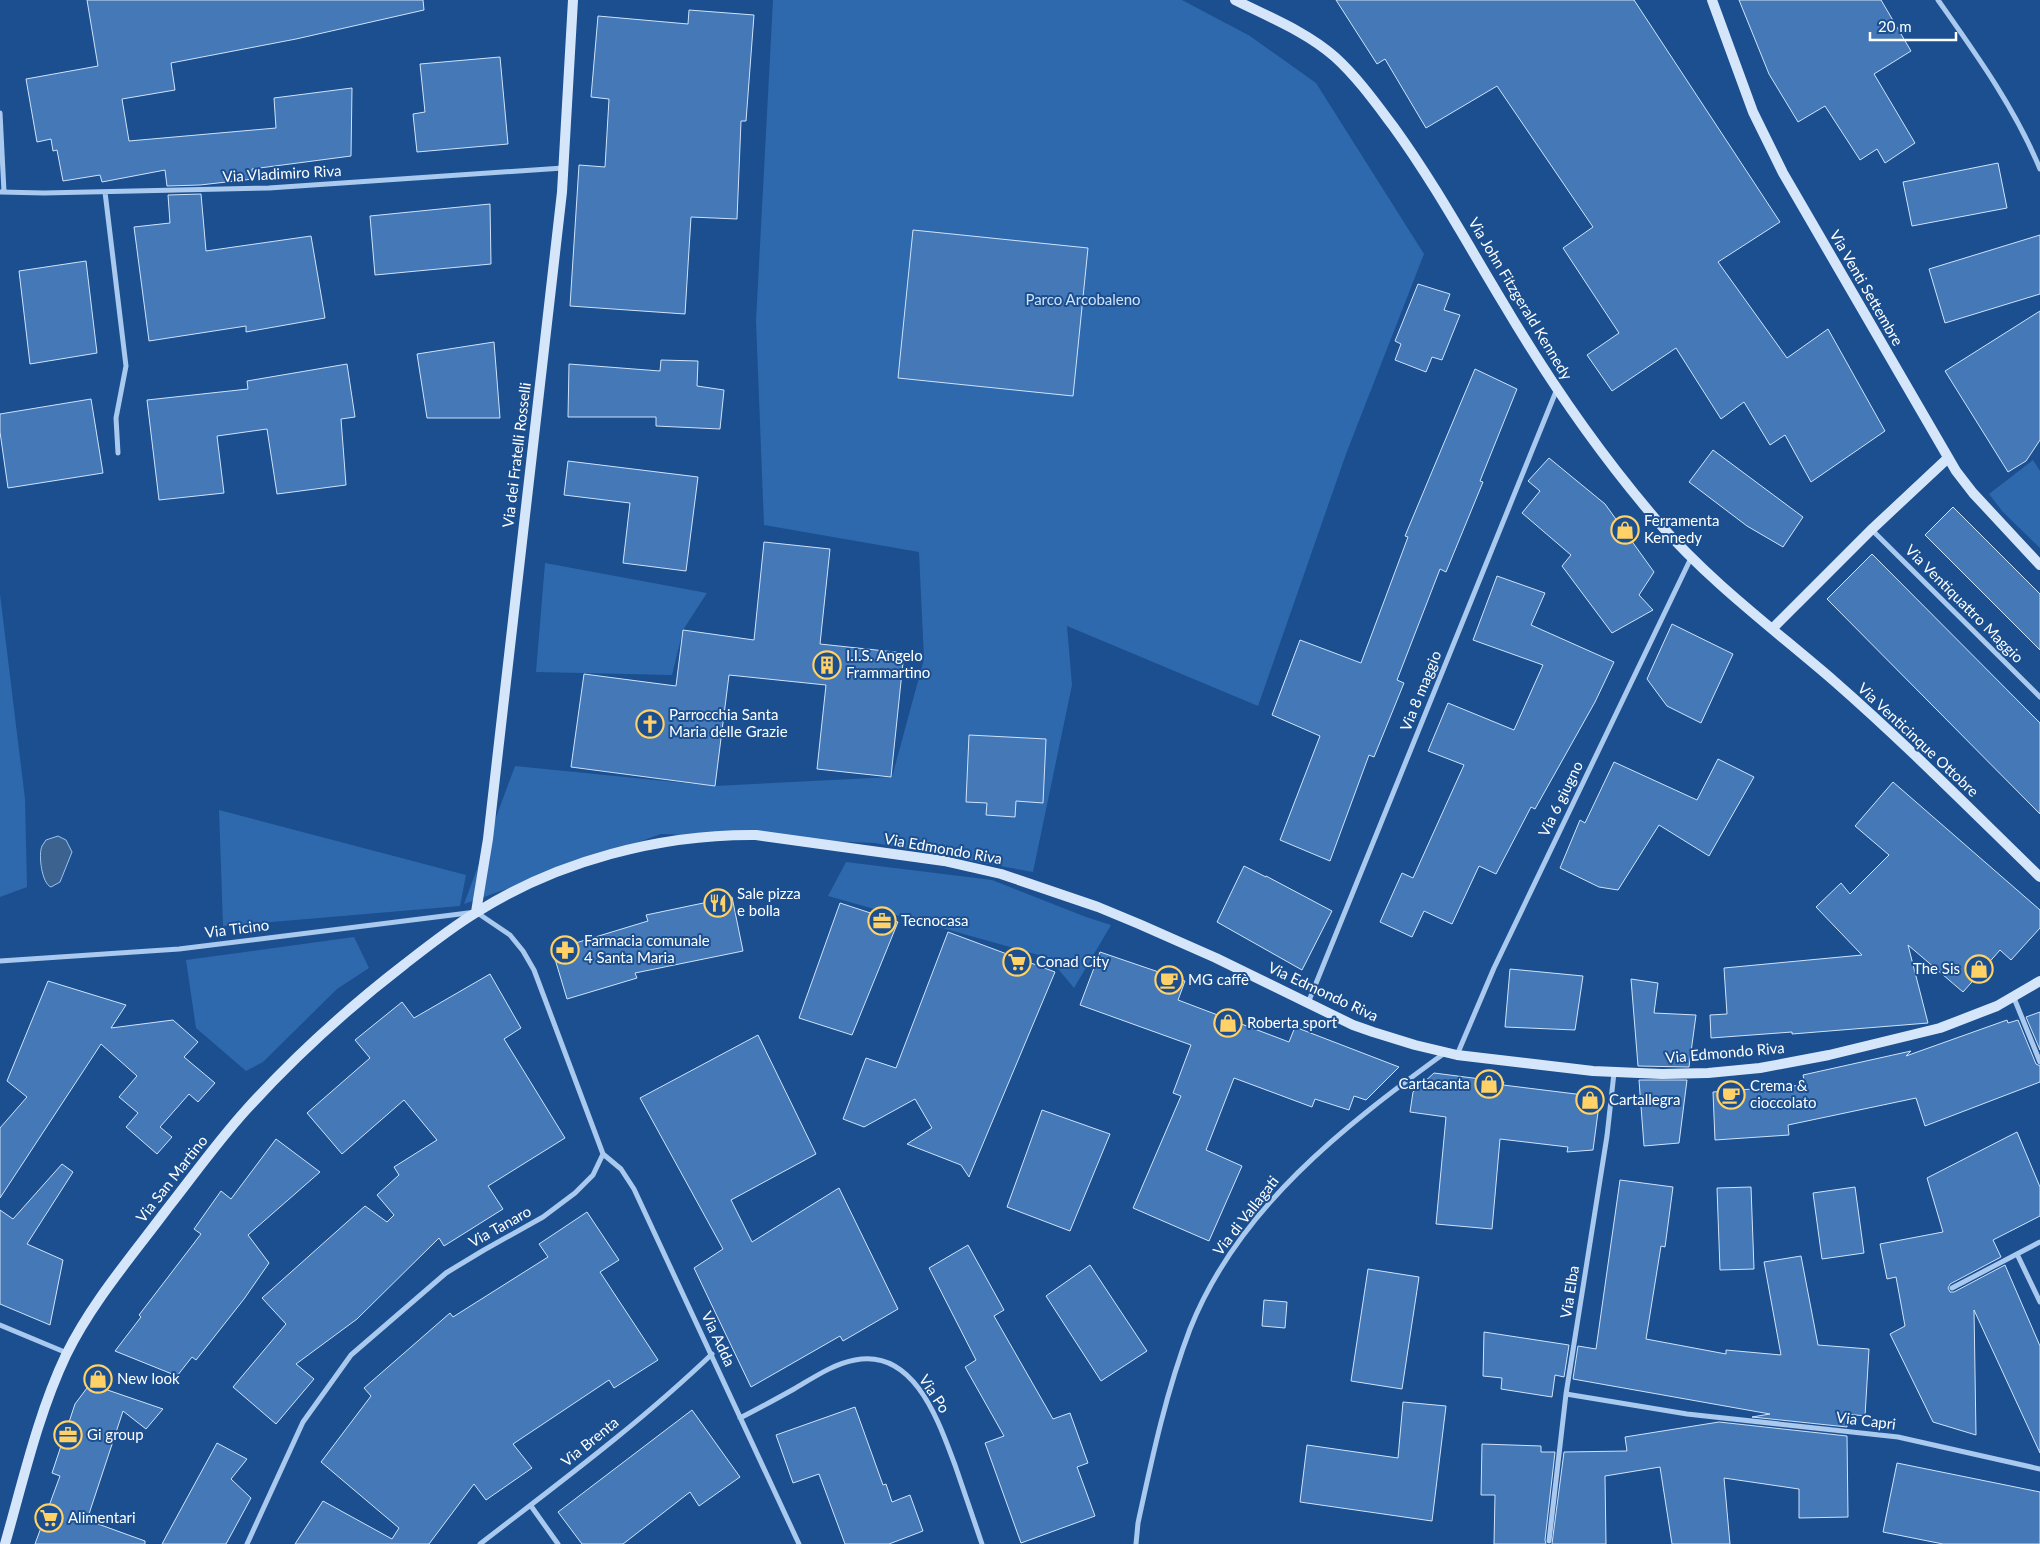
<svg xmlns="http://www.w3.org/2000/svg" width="2040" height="1544" viewBox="0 0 2040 1544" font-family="Lato,sans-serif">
<rect width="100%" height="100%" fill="#1b4f8f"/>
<!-- green -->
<path fill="#2e69ad" d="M773 0H1182L1250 36 1316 83 1424 254 1346 454 1258 706 1067 626 1072 685 1033 872 875 843 661 834 464 904 515 766 715 786 892 777 924 659 919 552 764 525 756 321Z
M2033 460 2040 471V548L2003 512 1989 494Z
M545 563 707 593 683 630 672 675 536 672Z
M0 594 25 799 27 887 0 897Z
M219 810 466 875 460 906 223 926Z
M846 862 992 880 1086 917 1111 925 1074 988 1049 958 828 896Z
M354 937 369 968 337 989 263 1062 246 1071 196 1028 186 960Z"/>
<!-- water -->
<path fill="#3c6290" stroke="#9cc4f0" d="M58 836 66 840 72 852 60 882 51 887C42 884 38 855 42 846 43 844 45 842 46 840Z"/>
<!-- building -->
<path fill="#4478b7" stroke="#cfe3fa" d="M87 0H423L424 10 296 39 171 63 175 90 122 99 129 141 276 128 274 98 352 88 351 156 252 169 253 179 200 185 167 186 165 170 102 182 100 175 63 181 57 150 53 151 51 139 37 142 26 79 98 66Z
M1336 0H1634L1780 222 1718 262 1787 358 1828 329 1885 431 1811 482 1785 435 1770 445 1744 402 1721 419 1676 348 1612 391 1587 355 1619 333 1563 248 1593 227 1497 86 1426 128 1385 59 1377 64Z
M1739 0H1881L1911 51 1874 74 1915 143 1885 163 1877 149 1860 160 1825 106 1798 122 1769 74Z
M689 10 754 15 746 121H741L737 219 691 217 685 314 570 306 579 165 605 167 609 99 591 97 598 16 688 24Z
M500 57 508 144 417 152 413 114 425 112 420 64Z
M1998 163 2007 208 1912 226 1903 182Z
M201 194 206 251 311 236 325 318 246 332V326L149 341 134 227 170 223 168 195Z
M490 204 491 264 375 275 370 216Z
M913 230 1088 248 1073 396 898 378Z
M2040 235V294L1945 323 1929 269Z
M86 261 97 353 30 364 19 271Z
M1418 284 1450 294 1444 310 1460 315 1442 360 1432 357 1426 372 1395 360 1401 344 1395 341Z
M2040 311V440L2026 461 2008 472 1945 371Z
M494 342 500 418H427L417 354Z
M661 360 698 361 697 386 724 390 720 429 656 426V417H568L569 364 660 371Z
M347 364 355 417 341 419 346 485 277 494 267 429 217 436 224 493 159 500 147 400 248 389 247 381Z
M1475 369 1517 389 1480 481 1483 482 1446 572 1440 569 1397 680 1404 683 1374 757 1369 755 1330 861 1280 840 1320 736 1272 715 1300 640 1361 663 1408 537 1405 536Z
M91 399 103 473 8 488 0 432V414Z
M1713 450 1803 517 1783 547 1747 526 1689 482Z
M1549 458 1605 504 1654 572 1639 595 1653 610 1612 633 1562 566 1571 555 1522 513 1540 491 1528 481Z
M568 461 698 477 686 571 623 563 630 503 564 495Z
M1953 507 2040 594V650L1925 535Z
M764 542 830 549 820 644 904 653 891 777 817 769 826 685 729 675 715 786 571 767 584 674 676 686 683 630 754 640Z
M1872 554 2040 723V814L1827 599Z
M1497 576 1545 593 1531 625 1614 662 1595 702 1535 809 1531 807 1496 874 1479 866 1452 924 1424 911 1412 937 1380 922 1402 873 1413 878 1464 765 1428 751 1448 703 1514 730 1543 665 1473 640Z
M1672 624 1733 654 1701 723 1667 706 1647 679Z
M969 735 1046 739 1043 803 1016 801 1015 817 986 815 987 803 966 802Z
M1718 759 1754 777 1709 856 1659 825 1618 890 1599 887 1560 868 1580 820 1585 823 1614 762 1697 800Z
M1893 782 2040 910V928L2011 960 2000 950 1963 992 1908 945 1928 1023 1792 1034V1032L1711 1038 1710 1015 1727 1014 1724 968 1862 955 1816 907 1841 883 1850 894 1889 855 1855 826Z
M1244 866 1266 877V876L1332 911 1302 970 1217 922Z
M732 897 743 951 635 973 637 978 567 999 555 959 559 948 648 921 646 915Z
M840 903 898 922 852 1035 799 1018Z
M948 932 1055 972 969 1177 961 1165 907 1144 932 1128 915 1099 864 1127 843 1119 866 1058 896 1068Z
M1100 952 1185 981 1178 1000 1289 1042 1295 1027 1399 1067 1366 1100 1354 1096 1349 1110 1315 1099 1312 1107 1234 1078 1206 1150 1242 1166 1209 1241 1133 1208 1181 1096 1173 1093 1191 1045 1080 1005Z
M1510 969 1583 976 1575 1030 1505 1027Z
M490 974 521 1028 504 1039 565 1138 488 1186 503 1209 444 1246 439 1238 357 1319 296 1364 314 1379 276 1424 233 1387 286 1324 262 1298 365 1206 387 1222 394 1215 377 1195 399 1175 394 1167 437 1140 404 1100 342 1154 307 1113 370 1058 355 1040 402 1002 414 1018Z
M1631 979 1658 983 1654 1013 1696 1015 1689 1067 1638 1066Z
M48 981 126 1005 111 1028 173 1020 198 1042 184 1057 215 1083 198 1102 189 1094 160 1127 172 1137 157 1154 126 1127 138 1113 119 1097 137 1076 101 1044 0 1198V1128L27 1097 7 1081Z
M2040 1012V1050L2026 1017Z
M2007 1020 2008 1023 2018 1020 2036 1064 2040 1066V1082L1925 1126 1916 1098 1788 1125 1789 1135 1715 1140 1713 1092 1805 1085 1803 1075 1911 1051 1906 1056Z
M758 1035 816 1154 731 1200 752 1242 839 1188 898 1309 843 1341 840 1336 751 1387 694 1268 723 1249 640 1098Z
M1434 1073 1504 1082 1503 1085 1600 1097 1593 1150 1567 1152 1568 1147 1500 1139 1492 1229 1436 1224 1446 1117 1410 1112 1413 1092Z
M1639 1080H1687L1679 1143 1644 1146Z
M1042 1110 1110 1134 1070 1231 1007 1207Z
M2017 1132 2040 1187V1216L1993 1240 2001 1257 1950 1284 1948 1288 1950 1292H1954L2005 1265 2040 1346V1453L1974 1310 1976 1435 1933 1422 1890 1334 1905 1326 1896 1277 1887 1279 1880 1244 1943 1232 1927 1178Z
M276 1139 320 1172 248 1235 269 1263 244 1299 196 1360 192 1357 177 1376 115 1351 141 1317 139 1315 201 1234 194 1229 221 1191 231 1199Z
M62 1164 73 1172 27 1244 63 1260 50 1325 0 1304V1210L13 1219Z
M1620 1180 1673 1187 1665 1247 1661 1246 1646 1339 1726 1354V1350L1781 1355 1764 1262 1801 1256 1818 1345 1869 1349 1865 1416 1847 1414V1427L1752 1417 1770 1414 1573 1379 1578 1346 1596 1349Z
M1751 1187 1754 1269 1720 1270 1717 1188Z
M1855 1187 1864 1253 1822 1259 1813 1193Z
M587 1212 619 1260 600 1272 658 1360 614 1388 609 1380 513 1444 532 1468 486 1500 474 1484 429 1544H295L323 1501 392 1539 399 1528 321 1462 371 1396 364 1388 450 1313 453 1317 548 1257 539 1244Z
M968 1245 1004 1310 994 1316 1053 1419 1070 1413 1088 1463 1077 1467 1095 1516 1021 1543 985 1443 1004 1436 965 1367 976 1360 929 1268Z
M1090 1265 1147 1351 1101 1381 1046 1296Z
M1368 1269 1419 1277 1402 1389 1351 1381Z
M1264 1300 1287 1302 1285 1328 1262 1326Z
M1484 1332 1569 1345 1564 1377 1555 1375 1552 1397 1501 1389 1502 1378 1483 1376Z
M90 1384 163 1409 146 1429 123 1411 87 1520 145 1541V1544H35L60 1476 52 1473 75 1404Z
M1403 1402 1446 1406 1432 1521 1300 1502 1307 1445 1398 1458Z
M855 1407 883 1485 886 1484 892 1502 910 1495 923 1531 889 1544H845L819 1474 793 1483 776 1435Z
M692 1410 740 1477 699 1506 690 1492 623 1544H582L558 1512Z
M1719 1422 1847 1436 1848 1517 1799 1518V1489L1724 1478 1730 1544H1672L1660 1467 1605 1476 1606 1544H1552L1564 1452 1627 1451 1625 1437Z
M217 1443 247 1459 231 1479 251 1498 226 1544H162Z
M1482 1444 1541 1446V1452H1555L1545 1540 1546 1544H1494L1495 1495H1481Z
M1897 1463 2040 1492V1544H1943L1883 1532Z"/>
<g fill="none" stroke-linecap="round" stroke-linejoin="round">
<!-- street -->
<path stroke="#a9c9ee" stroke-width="5" d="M1938 0C1976 54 2015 108 2040 169
M0 113 4 192
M0 192 44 193 269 188 563 168
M105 192 126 366 116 418 118 453
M1872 530 2040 697
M0 961 179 949 476 912 510 935 523 951 534 970 603 1154 593 1175 575 1193 543 1217 484 1250 446 1273 351 1355 303 1422 247 1544
M2014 998 2040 1062
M1308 1003 1557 389
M1457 1055 1494 968 1691 558
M1614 1073 1607 1136 1566 1394 1687 1414 1898 1437 2040 1469
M603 1154 621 1169 634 1189 799 1544
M2040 1242 2017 1254 2040 1302
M1952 1288 2017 1254
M0 1325 67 1353
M740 1418C758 1409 776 1399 794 1389 813 1378 833 1364 855 1360 915 1348 939 1423 955 1465 964 1491 973 1518 982 1544
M531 1506 558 1544
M1549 1541 1566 1394
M480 1544C559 1483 639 1424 712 1354
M1136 1544 1138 1523C1152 1458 1166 1392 1190 1329 1238 1208 1344 1126 1446 1052"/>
<!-- secondary -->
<path stroke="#d6e6fa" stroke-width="10" d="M1235 0C1269 17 1307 32 1335 57 1357 77 1375 102 1393 126 1435 184 1468 245 1505 306 1550 382 1601 456 1659 523 1710 582 1775 630 1834 681 1905 743 1972 811 2040 877
M1712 0 1753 112 1783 173 1956 471 1973 493 2040 565
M1772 629 1871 530 1948 458
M476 912 488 839 562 192 573 0
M5 1544C23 1481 38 1414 66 1355 92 1302 132 1256 167 1209 193 1176 218 1141 246 1110 295 1056 348 1008 405 964 428 946 452 927 477 912 558 861 660 834 756 835L944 861 1001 874 1098 907 1139 924 1216 958 1353 1025 1373 1032 1415 1045 1457 1055 1593 1071 1662 1074 1708 1073 1760 1068 1829 1055 1940 1028 1997 1006 2040 981"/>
</g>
<!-- icons -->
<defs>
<g id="shop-ring" transform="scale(1.4375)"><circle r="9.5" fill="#1b4f8f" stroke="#ffd166" stroke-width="1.5"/><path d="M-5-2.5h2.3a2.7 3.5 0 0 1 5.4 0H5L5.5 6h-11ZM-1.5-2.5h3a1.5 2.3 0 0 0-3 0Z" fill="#ffd166"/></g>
<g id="building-ring" transform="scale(1.4375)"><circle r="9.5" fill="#1b4f8f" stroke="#ffd166" stroke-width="1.5"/><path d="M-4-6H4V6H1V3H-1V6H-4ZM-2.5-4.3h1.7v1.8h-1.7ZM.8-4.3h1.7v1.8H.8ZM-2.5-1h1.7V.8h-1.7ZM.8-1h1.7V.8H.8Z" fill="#ffd166"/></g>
<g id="church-ring" transform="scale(1.4375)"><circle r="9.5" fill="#1b4f8f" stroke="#ffd166" stroke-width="1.5"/><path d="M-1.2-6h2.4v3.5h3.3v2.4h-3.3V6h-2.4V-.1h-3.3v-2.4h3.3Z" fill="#ffd166"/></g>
<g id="restaurant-ring" transform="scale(1.4375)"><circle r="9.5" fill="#1b4f8f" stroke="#ffd166" stroke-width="1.5"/><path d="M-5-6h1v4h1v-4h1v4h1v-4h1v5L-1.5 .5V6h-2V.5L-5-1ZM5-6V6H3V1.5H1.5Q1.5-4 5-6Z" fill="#ffd166"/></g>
<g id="office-ring" transform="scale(1.4375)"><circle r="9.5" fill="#1b4f8f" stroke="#ffd166" stroke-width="1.5"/><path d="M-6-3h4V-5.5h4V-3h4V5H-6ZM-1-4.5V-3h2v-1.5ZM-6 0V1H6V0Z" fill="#ffd166"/></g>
<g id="pharmacy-ring" transform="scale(1.4375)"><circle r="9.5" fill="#1b4f8f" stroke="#ffd166" stroke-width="1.5"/><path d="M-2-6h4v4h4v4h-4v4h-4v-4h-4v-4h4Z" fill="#ffd166"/></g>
<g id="supermarket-ring" transform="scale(1.4375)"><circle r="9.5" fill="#1b4f8f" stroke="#ffd166" stroke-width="1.5"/><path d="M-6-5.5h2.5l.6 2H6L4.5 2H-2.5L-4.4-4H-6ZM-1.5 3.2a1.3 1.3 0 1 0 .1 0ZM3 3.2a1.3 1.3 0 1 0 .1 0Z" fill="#ffd166"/></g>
<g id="cafe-ring" transform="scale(1.4375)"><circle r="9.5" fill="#1b4f8f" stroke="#ffd166" stroke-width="1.5"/><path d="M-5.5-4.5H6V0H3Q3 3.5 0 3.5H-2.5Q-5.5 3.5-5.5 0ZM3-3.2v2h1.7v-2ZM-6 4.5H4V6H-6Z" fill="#ffd166"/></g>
</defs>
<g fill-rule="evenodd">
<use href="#shop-ring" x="1625" y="530"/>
<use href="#building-ring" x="827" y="665"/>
<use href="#church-ring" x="650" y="724"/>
<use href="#restaurant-ring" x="718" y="903"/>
<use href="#office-ring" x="882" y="921"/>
<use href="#pharmacy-ring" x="565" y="950"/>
<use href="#supermarket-ring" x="1017" y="962"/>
<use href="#shop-ring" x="1979" y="969"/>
<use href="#cafe-ring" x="1169" y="980"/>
<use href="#shop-ring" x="1228" y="1023"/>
<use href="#shop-ring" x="1489" y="1084"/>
<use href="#cafe-ring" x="1731" y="1095"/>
<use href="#shop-ring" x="1590" y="1100"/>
<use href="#shop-ring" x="98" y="1379"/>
<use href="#office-ring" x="68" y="1435"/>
<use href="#supermarket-ring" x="49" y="1518"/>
</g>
<g text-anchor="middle" stroke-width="4" stroke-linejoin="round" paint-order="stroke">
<!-- street labels -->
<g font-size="15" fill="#fff" stroke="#1b4f8f">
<text transform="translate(282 174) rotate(-3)" y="5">Via Vladimiro Riva</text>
<text transform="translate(1866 288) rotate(60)" y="5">Via Venti Settembre</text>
<text transform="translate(1520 299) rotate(59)" y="5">Via John Fitzgerald Kennedy</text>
<text transform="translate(517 455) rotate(-83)" y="5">Via dei Fratelli Rosselli</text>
<text transform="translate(1964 604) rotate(45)" y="5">Via Ventiquattro Maggio</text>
<text transform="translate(1421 691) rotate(-68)" y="5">Via 8 maggio</text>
<text transform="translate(1918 740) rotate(43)" y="5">Via Venticinque Ottobre</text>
<text transform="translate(1561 799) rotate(-64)" y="5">Via 6 giugno</text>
<text transform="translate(943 849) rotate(10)" y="5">Via Edmondo Riva</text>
<text transform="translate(237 929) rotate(-7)" y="5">Via Ticino</text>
<text transform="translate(1323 992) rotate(25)" y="5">Via Edmondo Riva</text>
<text transform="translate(1725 1053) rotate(-5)" y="5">Via Edmondo Riva</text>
<text transform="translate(172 1179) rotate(-52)" y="5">Via San Martino</text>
<text transform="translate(1246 1216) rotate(-52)" y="5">Via di Vallagati</text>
<text transform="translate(500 1227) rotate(-29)" y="5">Via Tanaro</text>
<text transform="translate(1570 1292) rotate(-81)" y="5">Via Elba</text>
<text transform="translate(718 1339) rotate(65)" y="5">Via Adda</text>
<text transform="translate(934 1394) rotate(57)" y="5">Via Po</text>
<text transform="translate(1866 1421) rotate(7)" y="5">Via Capri</text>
<text transform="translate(590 1442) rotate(-39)" y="5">Via Brenta</text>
</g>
<!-- park labels -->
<g font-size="15" fill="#cfe3fa" stroke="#1b4f8f">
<text x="1083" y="305">Parco Arcobaleno</text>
</g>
<!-- poi labels -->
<g font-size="15" fill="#fff" stroke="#1b4f8f" text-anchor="start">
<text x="1644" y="526">Ferramenta<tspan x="1644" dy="17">Kennedy</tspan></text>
<text x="846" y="661">I.I.S. Angelo<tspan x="846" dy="17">Frammartino</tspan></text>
<text x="669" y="720">Parrocchia Santa<tspan x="669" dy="17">Maria delle Grazie</tspan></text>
<text x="737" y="899">Sale pizza<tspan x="737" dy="17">e bolla</tspan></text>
<text x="901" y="926">Tecnocasa</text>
<text x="584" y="946">Farmacia comunale<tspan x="584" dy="17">4 Santa Maria</tspan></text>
<text x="1036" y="967">Conad City</text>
<text x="1960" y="974" text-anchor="end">The Sis</text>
<text x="1188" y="985">MG caffè</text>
<text x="1247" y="1028">Roberta sport</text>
<text x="1470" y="1089" text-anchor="end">Cartacanta</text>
<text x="1750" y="1091">Crema &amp;<tspan x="1750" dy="17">cioccolato</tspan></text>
<text x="1609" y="1105">Cartallegra</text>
<text x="117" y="1384">New look</text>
<text x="87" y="1440">Gi group</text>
<text x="68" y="1523">Alimentari</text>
</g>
</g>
<!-- scale -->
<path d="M1870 32v8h86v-8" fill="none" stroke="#ffffff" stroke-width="2.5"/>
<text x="1878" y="32" font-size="15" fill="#ffffff" stroke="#1b4f8f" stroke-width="4" paint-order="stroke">20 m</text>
</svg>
